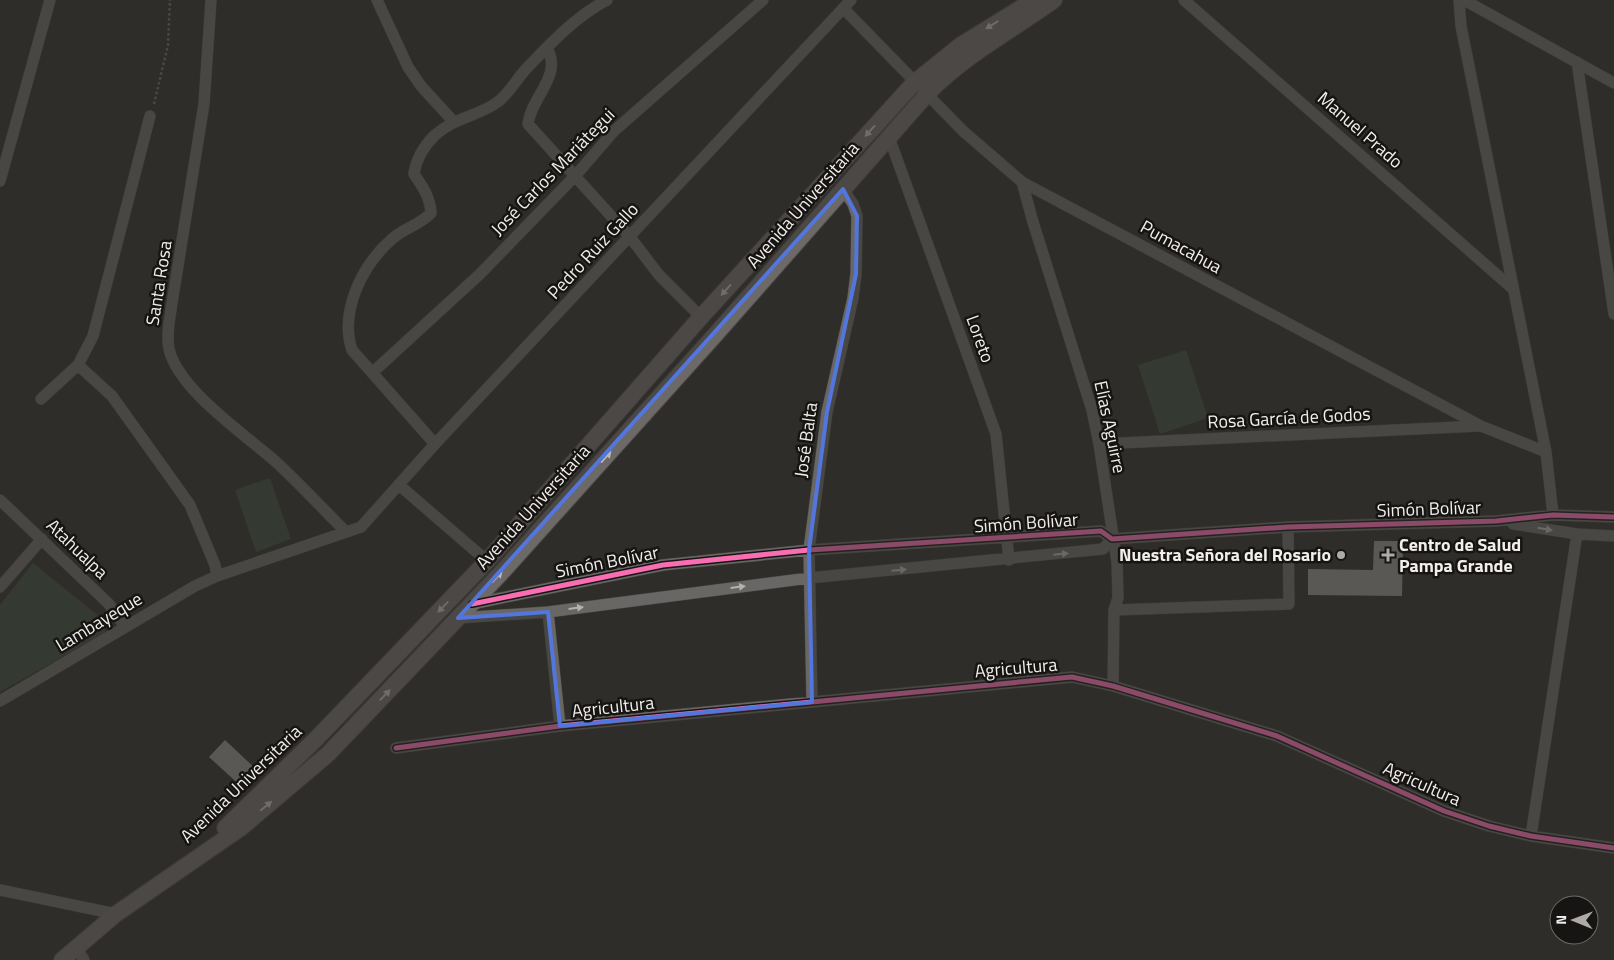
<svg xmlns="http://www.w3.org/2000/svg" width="1614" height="960" viewBox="0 0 1614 960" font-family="'Titillium Web',sans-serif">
<rect width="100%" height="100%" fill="#2f2d2a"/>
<!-- green -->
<path fill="#3b473b" d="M1186 350 1208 418 1160 434 1138 365Z
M270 478 291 539 256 552 235 490Z
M33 563 105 621V633L0 692V605Z"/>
<!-- building -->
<path fill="#8f8d8b" d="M1374 541H1403L1402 596 1308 595V569L1373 570Z
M225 740 259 772 244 789 209 757Z"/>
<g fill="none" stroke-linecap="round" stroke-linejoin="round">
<!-- street casing -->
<g stroke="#4b4947" stroke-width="12">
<path id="street" d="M211 0 204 104 172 303C170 318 166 334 169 349 178 389 244 434 275 461 299 483 322 508 345 531
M377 0 408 67 421 86 453 121
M1184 0 1512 288
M1459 0 1461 26 1546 452 1553 515
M1464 0 1614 83
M843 8 963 131 1022 182 1481 426 1546 452
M547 48C563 76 531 97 528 124L630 237 659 275 701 317
M1577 62 1614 314
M889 137 996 434 1009 560
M0 181 50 0
M1022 182 1033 222 1092 410 1099 444 1117 562 1118 598 1114 610 1113 686
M78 365 112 396 190 505 215 565 217 576
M372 373 480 274 576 175 614 131 763 0
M41 399 78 365 93 336 150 116
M435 444 352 350C339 311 363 264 392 239 404 228 420 225 431 213 430 197 423 187 414 174 416 159 424 146 435 135 455 117 480 116 499 101 510 92 516 80 526 69 550 44 576 16 607 0
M1099 444 1479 426
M399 485 487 561
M0 500 109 604 125 627
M1513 524 1577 534 1614 536
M0 587 42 539
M472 604 663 565 809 550 1101 531 1112 539 1288 527 1496 521 1553 515 1614 517
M1114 610 1289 604 1288 527
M548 612 560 726
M458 618 548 612 809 578 1103 549 1112 539
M0 701 195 586 217 576 361 527 435 444 851 0
M812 702 809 550 827 412 853 298 856 274 857 216 853 204 843 189
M396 748 560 726 1072 677 1113 686 1277 736 1444 811 1489 826 1531 836 1614 848
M1531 836 1577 534
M0 890 116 914
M76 947 84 960"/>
</g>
<!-- secondary casing -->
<g stroke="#4b4947" stroke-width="18">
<path id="secondary" d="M225 828 316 739 487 561 701 317 915 82 961 45 1034 0
M62 960 116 914 242 827 328 754 501 573 715 335 928 93C965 55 1011 31 1054 0"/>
</g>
<!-- path -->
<path stroke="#6b6967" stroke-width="2.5" stroke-dasharray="2.5 2.5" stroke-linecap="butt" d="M154 104 168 45 170 0"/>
<!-- street -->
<use href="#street" stroke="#696765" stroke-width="11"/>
<!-- secondary -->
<use href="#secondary" stroke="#6d6966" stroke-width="16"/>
<!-- cycleway casing -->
<g stroke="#171513" stroke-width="8">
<path id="cycleway" d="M472 604 663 565 809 550 1101 531 1112 539 1288 527 1496 521 1553 515 1614 517
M396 748 560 726 1072 677 1113 686 1277 736 1444 811 1489 826 1531 836 1614 848"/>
</g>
<!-- cycleway -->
<use href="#cycleway" stroke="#f96db3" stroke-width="5"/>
</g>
<!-- one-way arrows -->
<defs><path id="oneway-solid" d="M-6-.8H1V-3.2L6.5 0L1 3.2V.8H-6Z" transform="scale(1.25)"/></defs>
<g fill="#bcb9b6">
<use href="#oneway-solid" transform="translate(992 25) rotate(148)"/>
<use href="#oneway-solid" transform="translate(870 131) rotate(132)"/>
<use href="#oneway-solid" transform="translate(726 290) rotate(132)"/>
<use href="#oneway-solid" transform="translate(606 457) rotate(-48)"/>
<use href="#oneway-solid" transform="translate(497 577) rotate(-47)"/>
<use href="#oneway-solid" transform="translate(443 607) rotate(134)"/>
<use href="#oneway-solid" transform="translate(385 695) rotate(-46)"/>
<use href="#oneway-solid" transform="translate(266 806) rotate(-40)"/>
</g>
<g fill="#b4b1af">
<use href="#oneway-solid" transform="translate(1545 529) rotate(10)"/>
<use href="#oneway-solid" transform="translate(1061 554) rotate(-6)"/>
<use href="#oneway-solid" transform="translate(899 570) rotate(-5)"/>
<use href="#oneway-solid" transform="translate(738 587) rotate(-7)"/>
<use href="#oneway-solid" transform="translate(576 608) rotate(-7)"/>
</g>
<!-- marked area -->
<path d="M0 0H1614V960H0ZM843 189 857 216 856 274 827 412 809 550 812 702 560 726 548 612 458 618Z" fill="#2f2d2a" fill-opacity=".55" fill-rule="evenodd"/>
<path fill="none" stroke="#5276dd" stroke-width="4" stroke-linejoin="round" d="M843 189 857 216 856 274 827 412 809 550 812 702 560 726 548 612 458 618Z"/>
<!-- markers -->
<g fill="#adaaa7" stroke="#171513" stroke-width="2">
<circle cx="1341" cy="555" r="5"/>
<path d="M1385.5 547.5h5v5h5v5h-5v5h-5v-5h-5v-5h5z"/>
</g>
<g text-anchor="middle" stroke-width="5" stroke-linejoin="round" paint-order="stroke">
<!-- street labels -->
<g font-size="18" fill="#f1eeeb" stroke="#171513">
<text transform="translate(1360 130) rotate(41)" y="6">Manuel Prado</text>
<text transform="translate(553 172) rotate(-46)" y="6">José Carlos Mariátegui</text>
<text transform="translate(803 205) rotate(-49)" y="6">Avenida Universitaria</text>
<text transform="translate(1181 247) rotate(29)" y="6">Pumacahua</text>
<text transform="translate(593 251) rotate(-47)" y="6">Pedro Ruiz Gallo</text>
<text transform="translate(159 283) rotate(-81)" y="6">Santa Rosa</text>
<text transform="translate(980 339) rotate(70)" y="6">Loreto</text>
<text transform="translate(1289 418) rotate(-3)" y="6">Rosa García de Godos</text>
<text transform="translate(1110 427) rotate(78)" y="6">Elías Aguirre</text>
<text transform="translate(806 440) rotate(-82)" y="6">José Balta</text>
<text transform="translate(533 507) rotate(-48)" y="6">Avenida Universitaria</text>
<text transform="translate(1429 509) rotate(-2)" y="6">Simón Bolívar</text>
<text transform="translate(1026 523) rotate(-4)" y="6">Simón Bolívar</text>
<text transform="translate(77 549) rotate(44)" y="6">Atahualpa</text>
<text transform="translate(607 562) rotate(-11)" y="6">Simón Bolívar</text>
<text transform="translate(99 622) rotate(-31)" y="6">Lambayeque</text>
<text transform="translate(1016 668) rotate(-5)" y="6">Agricultura</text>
<text transform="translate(613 707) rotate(-6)" y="6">Agricultura</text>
<text transform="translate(241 784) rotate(-44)" y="6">Avenida Universitaria</text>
<text transform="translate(1422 784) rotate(24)" y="6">Agricultura</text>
</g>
<!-- poi labels -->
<g font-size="18" font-weight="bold" fill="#f1eeeb" stroke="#171513" text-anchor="start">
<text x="1399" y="551">Centro de Salud<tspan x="1399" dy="21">Pampa Grande</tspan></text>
<text x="1331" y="561" text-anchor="end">Nuestra Señora del Rosario</text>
</g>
</g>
<!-- north arrow -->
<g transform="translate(1574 920) rotate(271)"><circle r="24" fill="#171513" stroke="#6e6c69"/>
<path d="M0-4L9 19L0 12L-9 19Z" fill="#adaaa7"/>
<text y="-8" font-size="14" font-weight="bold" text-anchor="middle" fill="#f1eeeb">N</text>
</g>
</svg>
